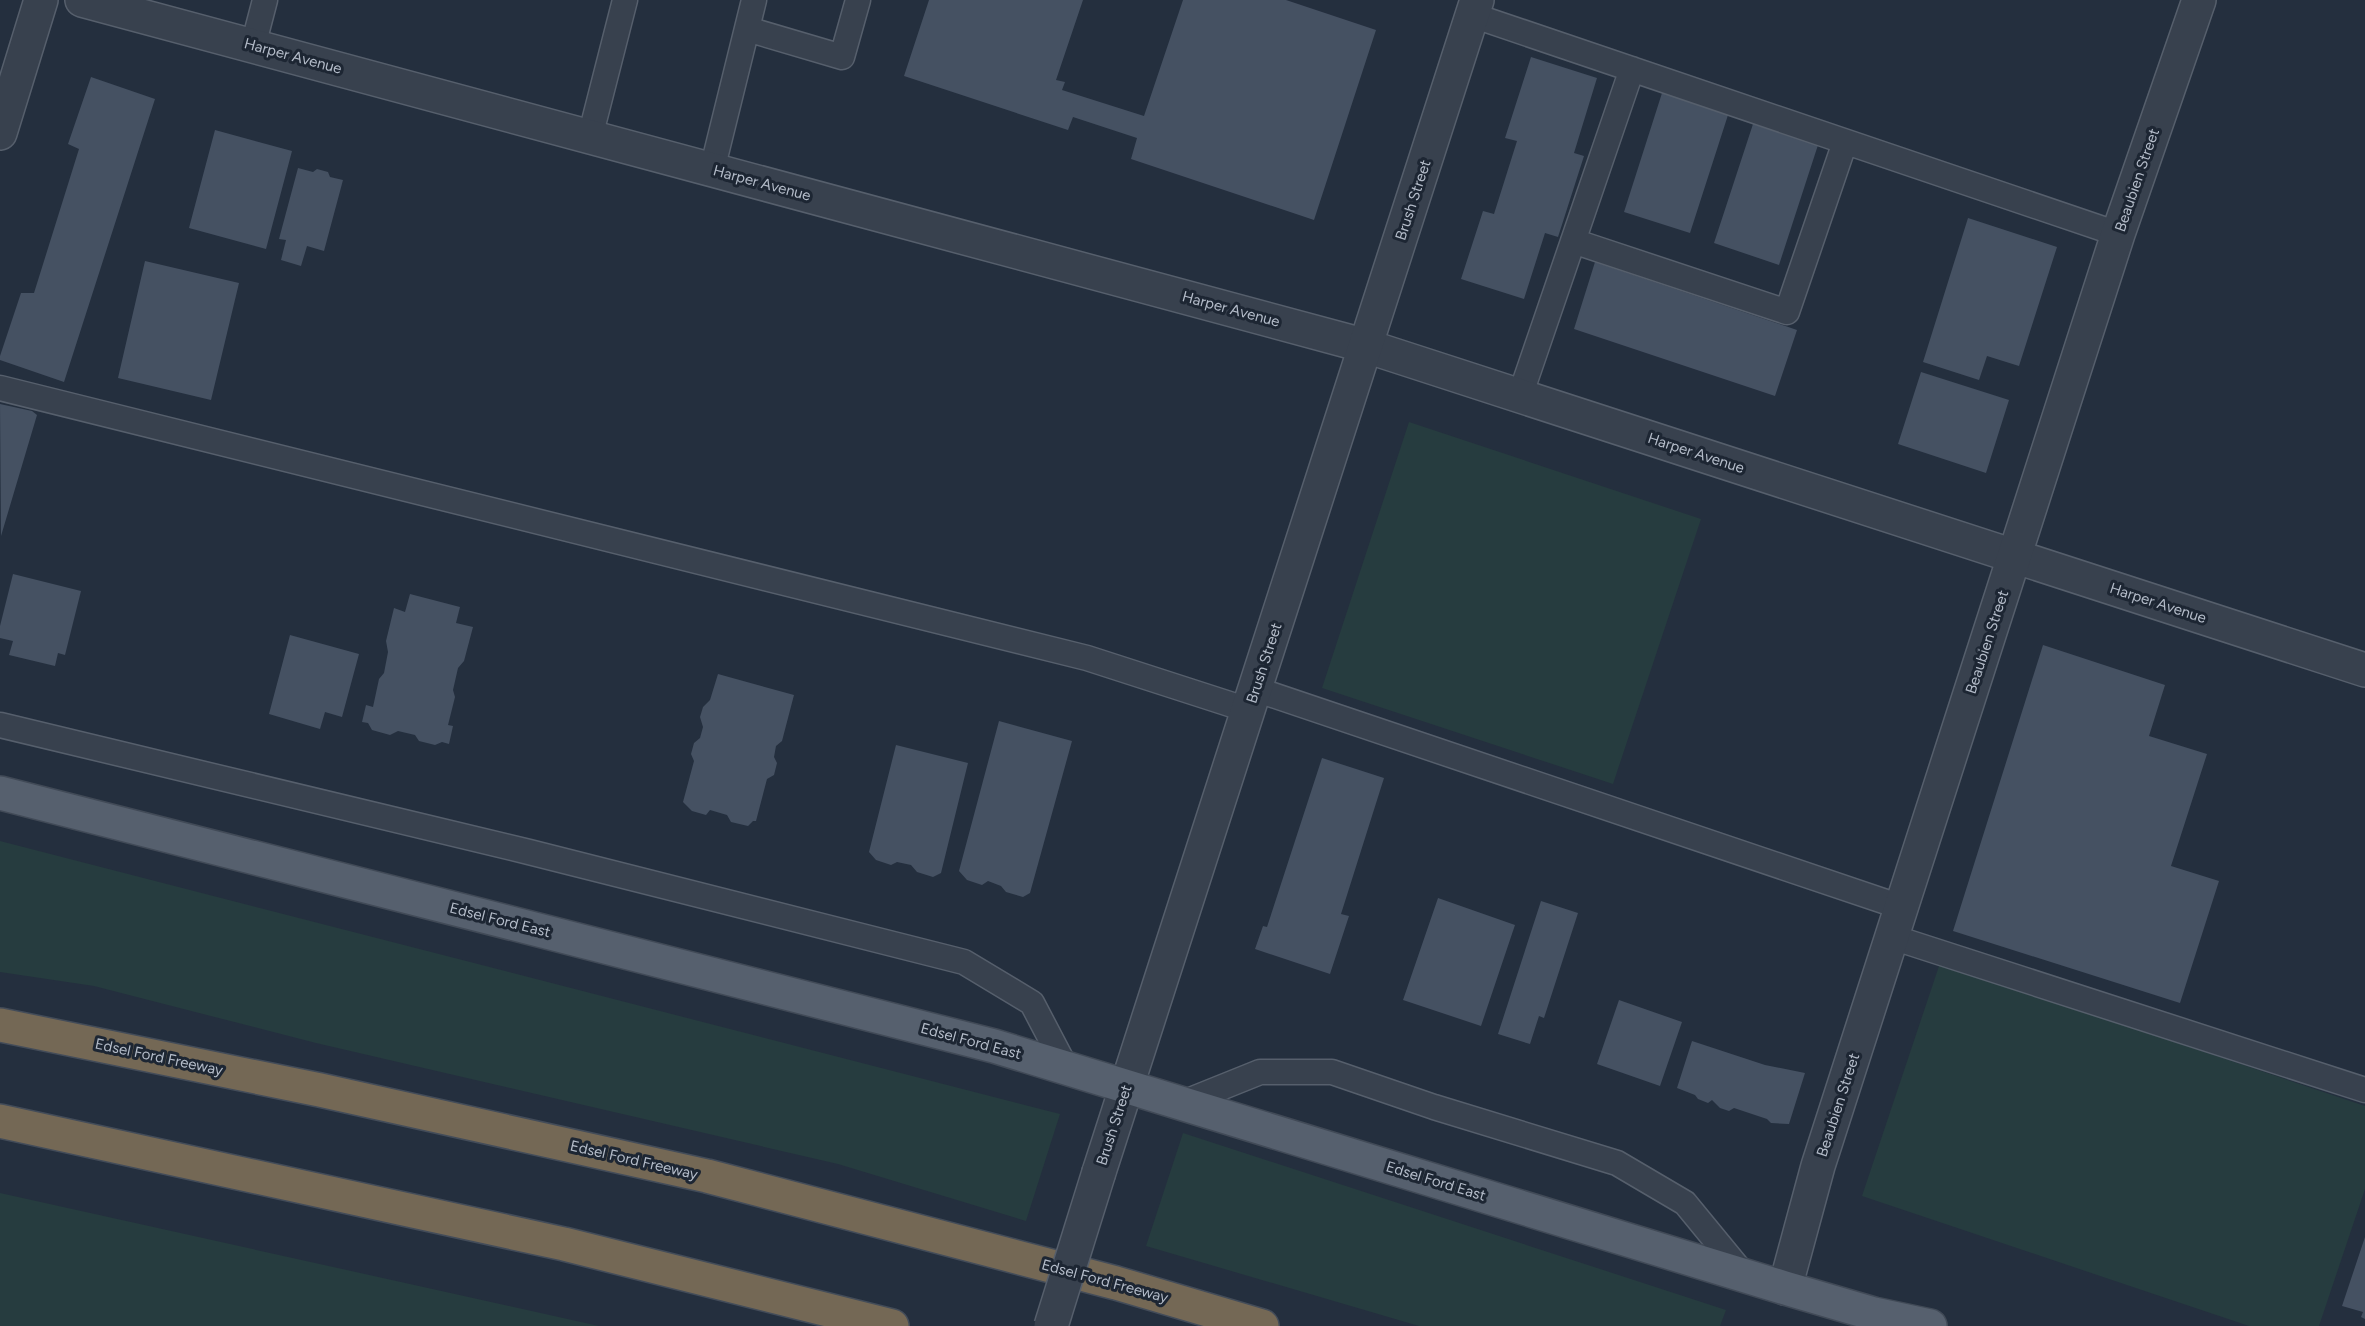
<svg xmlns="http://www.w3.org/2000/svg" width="2365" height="1326" viewBox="0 0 2365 1326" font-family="Figtree,sans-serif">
<rect width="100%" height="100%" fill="#242f3e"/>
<!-- green -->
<path fill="#263c3f" d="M1409 422 1701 519 1613 784 1322 688Z
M0 842V841L1060 1114 1026 1221 838 1164 316 1043 94 986 0 972Z
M1940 963 2365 1106V1189L2319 1326H2249L1862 1196Z
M1183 1133 1726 1310 1720 1326H1419L1146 1246Z
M0 1193 599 1326H0Z"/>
<!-- building -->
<path fill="#455162" d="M929 0H1083L1056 80 1065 82 1062 90 1144 116 1183 0H1286L1376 30 1314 220 1131 159 1137 138 1073 117 1068 130 904 76Z
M1531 57 1597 78 1574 153 1584 156 1558 237 1545 233 1524 299 1461 279 1483 211 1494 214 1517 141 1505 138Z
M91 77 155 99 64 382 0 360V356L21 293H34L79 149 68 144Z
M1662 93 1728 115 1690 233 1624 212Z
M1753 124 1818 145 1779 265 1714 243Z
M215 130 292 151 266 249 189 228Z
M298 168 313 172 317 169 328 172 330 177 343 180 324 251 307 246 301 266 281 260 286 240 279 239Z
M1968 218 2057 247 2019 366 1987 356 1979 380 1923 362Z
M145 261 239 283 211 400 118 378Z
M1595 262 1797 330 1775 396 1574 329Z
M1921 372 2009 400 1986 473 1898 444Z
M0 404 32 411 37 415 1 536Z
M13 574 81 591 65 655 58 653 55 666 9 655 13 641 0 638V626Z
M410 594 460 607 456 623 473 627 464 661 458 668 453 690 455 697 448 725 453 726 449 744 442 742 435 745 419 741 415 735 398 731 390 735 372 730 368 723 362 722 366 705 373 707 379 679 384 673 388 652 386 641 394 608 405 612Z
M290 635 359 654 342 717 325 712 320 729 269 714Z
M2043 645 2165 685 2149 736 2207 754 2171 866 2219 881 2180 1003 1953 931Z
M718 674 794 695 782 741 776 746 774 757 777 763 774 775 767 779 756 821H753L748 826 731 822 727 815 710 810 706 815 692 811 683 802 694 761 691 754 694 743 700 738 703 727 700 717 703 707 710 700Z
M999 721 1072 741 1030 893 1023 897 1006 892 1001 886 988 881 982 885 967 880 959 871Z
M896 745 968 763 941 873 933 877 917 872 911 865 897 862 891 865 876 860 869 852Z
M1322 758 1384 778 1341 914 1349 916 1330 974 1255 949 1263 926 1267 927Z
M1438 898 1515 925 1481 1026 1403 1000Z
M1541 901 1578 913 1544 1018 1539 1016 1530 1044 1498 1034Z
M1619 1000 1682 1022 1660 1086 1597 1064Z
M1692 1041 1765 1065 1805 1073 1789 1124 1771 1123 1767 1119 1734 1108 1729 1111 1720 1108 1712 1100 1708 1103 1698 1099 1695 1095 1677 1088Z
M2365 1237V1319L2361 1317 2363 1312 2342 1306Z"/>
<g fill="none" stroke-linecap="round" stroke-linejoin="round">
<!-- service casing -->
<g stroke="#565f6c" stroke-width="27">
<path id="service" d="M1472 15 2118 234
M747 29 842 57 858 0
M253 46 265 0
M590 137 625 0
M712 170 754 0
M1573 241 1787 312 1845 142
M0 388 1087 658 1248 710
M1520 396 1632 69
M1255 689 1901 907
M0 725 529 852 964 962 1032 1003 1066 1068
M1892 937 2365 1090
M1183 1103 1260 1072H1332L1434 1107 1617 1163 1685 1203 1745 1276"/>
</g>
<!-- minor casing -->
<g stroke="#565f6c" stroke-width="36">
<path id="minor" d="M82 0 1366 346 2365 670"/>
</g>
<!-- tertiary casing -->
<g stroke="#565f6c" stroke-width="36">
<path id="tertiary" d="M0 133 41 0
M1099 1172 1477 0
M1785 1288 1818 1166 2118 234 2199 0"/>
</g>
<!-- primary casing -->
<g stroke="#414a57" stroke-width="36">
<path id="primary" d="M0 793 994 1046 1785 1288 1874 1314 1930 1326"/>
</g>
<!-- motorway casing -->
<g stroke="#434c59" stroke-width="36">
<path id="motorway" d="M0 1025 320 1090 707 1176 1116 1283 1262 1326
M0 1121 564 1244 892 1326"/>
</g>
<!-- service -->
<use href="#service" stroke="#38414e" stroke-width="24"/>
<!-- minor -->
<use href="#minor" stroke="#38414e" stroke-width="33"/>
<!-- tertiary -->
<use href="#tertiary" stroke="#38414e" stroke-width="33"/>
<!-- primary -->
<use href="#primary" stroke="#56606e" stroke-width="33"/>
<!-- motorway -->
<use href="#motorway" stroke="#746855" stroke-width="33"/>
<!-- tertiary-bridge casing -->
<g stroke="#565f6c" stroke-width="36" stroke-linecap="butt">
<path id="tertiary-bridge" d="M1051 1326 1099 1172"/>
</g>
<!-- tertiary-bridge -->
<use href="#tertiary-bridge" stroke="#38414e" stroke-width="33"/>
</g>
<g text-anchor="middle" stroke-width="6" stroke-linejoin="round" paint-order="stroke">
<!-- street labels -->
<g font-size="15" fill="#b4bcc9" stroke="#1d2633">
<text transform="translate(293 56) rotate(15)" y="5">Harper Avenue</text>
<text transform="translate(2137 180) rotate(-71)" y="5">Beaubien Street</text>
<text transform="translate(762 183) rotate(15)" y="5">Harper Avenue</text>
<text transform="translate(1413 200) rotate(-72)" y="5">Brush Street</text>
<text transform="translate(1231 309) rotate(15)" y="5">Harper Avenue</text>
<text transform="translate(1696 453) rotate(18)" y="5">Harper Avenue</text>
<text transform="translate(2158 603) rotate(18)" y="5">Harper Avenue</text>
<text transform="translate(1987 642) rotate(-72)" y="5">Beaubien Street</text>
<text transform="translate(1264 663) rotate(-72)" y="5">Brush Street</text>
<text transform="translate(500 920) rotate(14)" y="5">Edsel Ford East</text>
<text transform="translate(971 1041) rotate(15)" y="5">Edsel Ford East</text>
<text transform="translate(159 1057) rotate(12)" y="5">Edsel Ford Freeway</text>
<text transform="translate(1838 1105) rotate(-72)" y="5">Beaubien Street</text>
<text transform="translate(1114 1125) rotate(-72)" y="5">Brush Street</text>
<text transform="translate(634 1160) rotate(13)" y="5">Edsel Ford Freeway</text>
<text transform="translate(1436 1181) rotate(17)" y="5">Edsel Ford East</text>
<text transform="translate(1105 1281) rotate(15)" y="5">Edsel Ford Freeway</text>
</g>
</g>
</svg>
